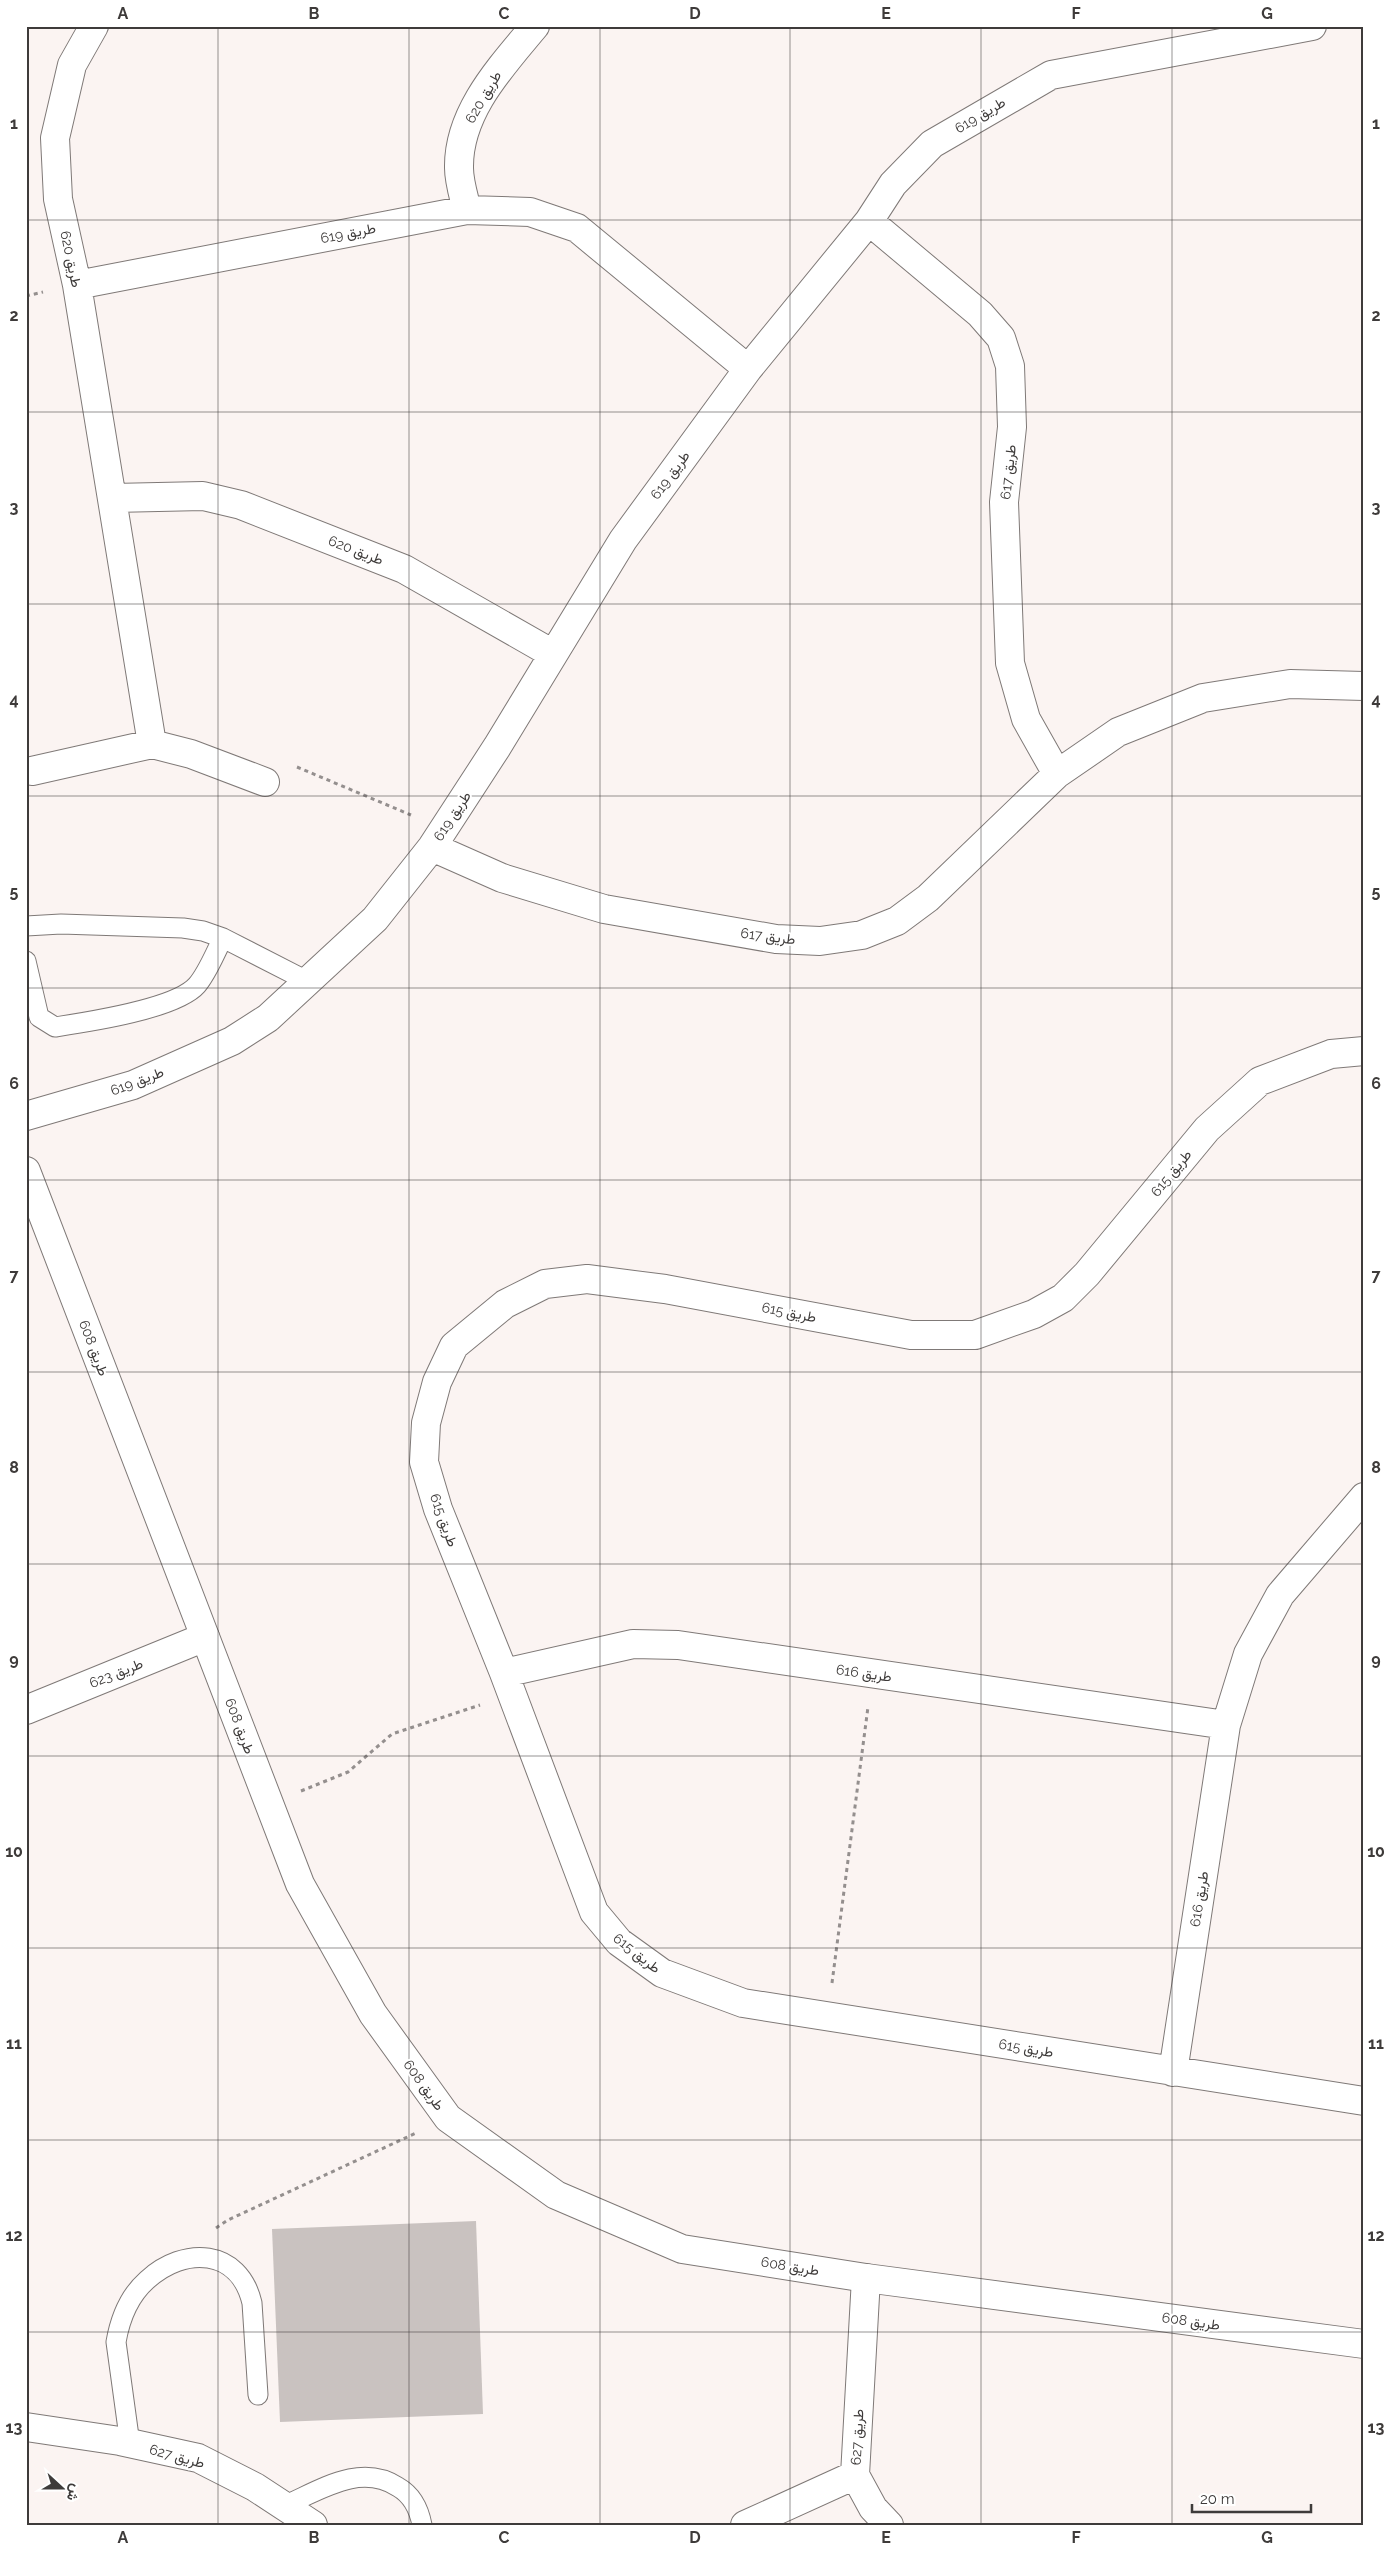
<svg xmlns="http://www.w3.org/2000/svg" width="1390" height="2551" viewBox="0 0 1390 2551" font-family="Raleway,Vazirmatn,sans-serif">
<rect width="100%" height="100%" fill="#fbf4f2"/>
<!-- building -->
<path fill="#c9c2c0" d="M476 2221 483 2414 280 2422 272 2229Z"/>
<g fill="none" stroke-linecap="round" stroke-linejoin="round">
<!-- service casing -->
<g stroke="#7f7977" stroke-width="21">
<path id="service" d="M26 926 61 924 183 928 203 931 223 938 307 981
M26 961 39 1017 55 1027C88 1022 176 1009 197 985 208 972 215 953 223 938
M130 2444 116 2342C120 2319 129 2296 147 2280 184 2246 239 2248 252 2303L258 2395
M286 2505C322 2489 361 2463 398 2487 412 2495 419 2509 422 2525"/>
</g>
<!-- minor casing -->
<g stroke="#7f7977" stroke-width="30">
<path id="minor" d="M94 26 72 65 55 138 58 199 77 285 152 744
M467 210C464 197 459 182 459 168 458 112 501 67 535 26
M869 221 980 314 1001 338 1010 366 1012 427 1004 502 1010 663 1026 719 1057 774
M77 285 467 210 530 212 577 228 748 369
M113 498 203 496 241 505 404 569 553 654
M32 771 152 744 191 754 265 782
M432 847 502 878 604 909 776 939 820 941 862 935 897 921 928 898 1057 774 1118 732 1203 698 1290 684 1364 686
M1364 1051 1331 1054 1260 1081 1207 1129 1087 1274 1063 1298 1034 1314 975 1335H911L665 1289 587 1279 545 1284 505 1304 454 1346 437 1382 426 1423 424 1462 438 1509 504 1673 594 1912 619 1942 662 1973 743 2003 1364 2101
M26 1116 133 1085 232 1041 268 1018 375 919 432 847 497 747 623 540 748 369 869 221 893 184 932 144 1051 75 1312 26
M504 1673 633 1644 678 1645 1226 1725
M26 1710 205 1637
M1173 2072 1226 1725 1248 1654 1280 1595 1364 1497
M26 2427 120 2441 198 2458 255 2487 313 2525
M855 2475 873 2508 889 2525
M745 2525 855 2475 866 2278"/>
</g>
<!-- tertiary casing -->
<g stroke="#7f7977" stroke-width="30">
<path id="tertiary" d="M26 1171 300 1884 373 2014 448 2118 556 2195 682 2249 866 2278 1364 2344"/>
</g>
<!-- path -->
<path stroke="#948f8e" stroke-width="3" stroke-dasharray="4 4" stroke-linecap="butt" d="M26 296 43 292
M297 767 411 815
M301 1791 348 1772 392 1734 480 1705
M832 1983 868 1707
M216 2228 228 2220 416 2133"/>
<!-- service -->
<use href="#service" stroke="#fff" stroke-width="19"/>
<!-- minor -->
<use href="#minor" stroke="#fff" stroke-width="28"/>
<!-- tertiary -->
<use href="#tertiary" stroke="#fff" stroke-width="28"/>
</g>
<!-- grid -->
<path fill="none" stroke="#3e3b3a" stroke-width="1" stroke-opacity="0.55" d="M218 26V2525M409 26V2525M600 26V2525M790 26V2525M981 26V2525M1172 26V2525M26 220H1364M26 412H1364M26 604H1364M26 796H1364M26 988H1364M26 1180H1364M26 1372H1364M26 1564H1364M26 1756H1364M26 1948H1364M26 2140H1364M26 2332H1364"/>
<g text-anchor="middle" stroke-width="4" stroke-linejoin="round" paint-order="stroke">
<!-- street labels -->
<g font-size="14" fill="#3e3b3a" stroke="#fff">
<text transform="translate(483 97) rotate(-60)" y="5">طريق 620</text>
<text transform="translate(980 115) rotate(-31)" y="5">طريق 619</text>
<text transform="translate(348 233) rotate(-11)" y="5">طريق 619</text>
<text transform="translate(71 259) rotate(78)" y="5">طريق 620</text>
<text transform="translate(1008 472) rotate(-84)" y="5">طريق 617</text>
<text transform="translate(670 475) rotate(-54)" y="5">طريق 619</text>
<text transform="translate(356 550) rotate(21)" y="5">طريق 620</text>
<text transform="translate(452 816) rotate(-57)" y="5">طريق 619</text>
<text transform="translate(768 936) rotate(7)" y="5">طريق 617</text>
<text transform="translate(137 1081) rotate(-21)" y="5">طريق 619</text>
<text transform="translate(1171 1173) rotate(-51)" y="5">طريق 615</text>
<text transform="translate(789 1312) rotate(11)" y="5">طريق 615</text>
<text transform="translate(94 1348) rotate(69)" y="5">طريق 608</text>
<text transform="translate(444 1520) rotate(70)" y="5">طريق 615</text>
<text transform="translate(116 1673) rotate(-22)" y="5">طريق 623</text>
<text transform="translate(864 1673) rotate(8)" y="5">طريق 616</text>
<text transform="translate(240 1726) rotate(69)" y="5">طريق 608</text>
<text transform="translate(1199 1899) rotate(-81)" y="5">طريق 616</text>
<text transform="translate(637 1953) rotate(38)" y="5">طريق 615</text>
<text transform="translate(1026 2048) rotate(9)" y="5">طريق 615</text>
<text transform="translate(424 2085) rotate(54)" y="5">طريق 608</text>
<text transform="translate(790 2266) rotate(9)" y="5">طريق 608</text>
<text transform="translate(1191 2321) rotate(8)" y="5">طريق 608</text>
<text transform="translate(857 2437) rotate(-87)" y="5">طريق 627</text>
<text transform="translate(177 2456) rotate(15)" y="5">طريق 627</text>
</g>
</g>
<!-- border -->
<rect width="1390" height="2551" fill="none" stroke="#ffffff" stroke-width="55"/>
<!-- north arrow -->
<g transform="translate(62 2488) rotate(111)" stroke="#ffffff" stroke-width="4" paint-order="stroke">
<path d="M0-4L9 19L0 12L-9 19Z" fill="#3e3b3a"/>
<text y="-8" font-size="14" font-weight="bold" text-anchor="middle" fill="#3e3b3a">ش</text>
</g>
<!-- scale -->
<path d="M1192 2504v8h119v-8" fill="none" stroke="#3e3b3a" stroke-width="2.5"/>
<text x="1200" y="2504" font-size="15" fill="#3e3b3a" stroke="#ffffff" stroke-width="4" paint-order="stroke">20 m</text>
<rect x="28" y="28" width="1334" height="2496" fill="none" stroke="#3e3b3a" stroke-width="2"/>
<g font-size="16" text-anchor="middle" font-weight="bold" fill="#3e3b3a">
<text x="123" y="19">A</text>
<text x="314" y="19">B</text>
<text x="504" y="19">C</text>
<text x="695" y="19">D</text>
<text x="886" y="19">E</text>
<text x="1076" y="19">F</text>
<text x="1267" y="19">G</text>
<text x="14" y="129">1</text>
<text x="1376" y="129">1</text>
<text x="14" y="321">2</text>
<text x="1376" y="321">2</text>
<text x="14" y="513">3</text>
<text x="1376" y="513">3</text>
<text x="14" y="705">4</text>
<text x="1376" y="705">4</text>
<text x="14" y="897">5</text>
<text x="1376" y="897">5</text>
<text x="14" y="1089">6</text>
<text x="1376" y="1089">6</text>
<text x="14" y="1281">7</text>
<text x="1376" y="1281">7</text>
<text x="14" y="1473">8</text>
<text x="1376" y="1473">8</text>
<text x="14" y="1665">9</text>
<text x="1376" y="1665">9</text>
<text x="14" y="1857">10</text>
<text x="1376" y="1857">10</text>
<text x="14" y="2049">11</text>
<text x="1376" y="2049">11</text>
<text x="14" y="2241">12</text>
<text x="1376" y="2241">12</text>
<text x="14" y="2433">13</text>
<text x="1376" y="2433">13</text>
<text x="123" y="2543">A</text>
<text x="314" y="2543">B</text>
<text x="504" y="2543">C</text>
<text x="695" y="2543">D</text>
<text x="886" y="2543">E</text>
<text x="1076" y="2543">F</text>
<text x="1267" y="2543">G</text>
</g>
</svg>
